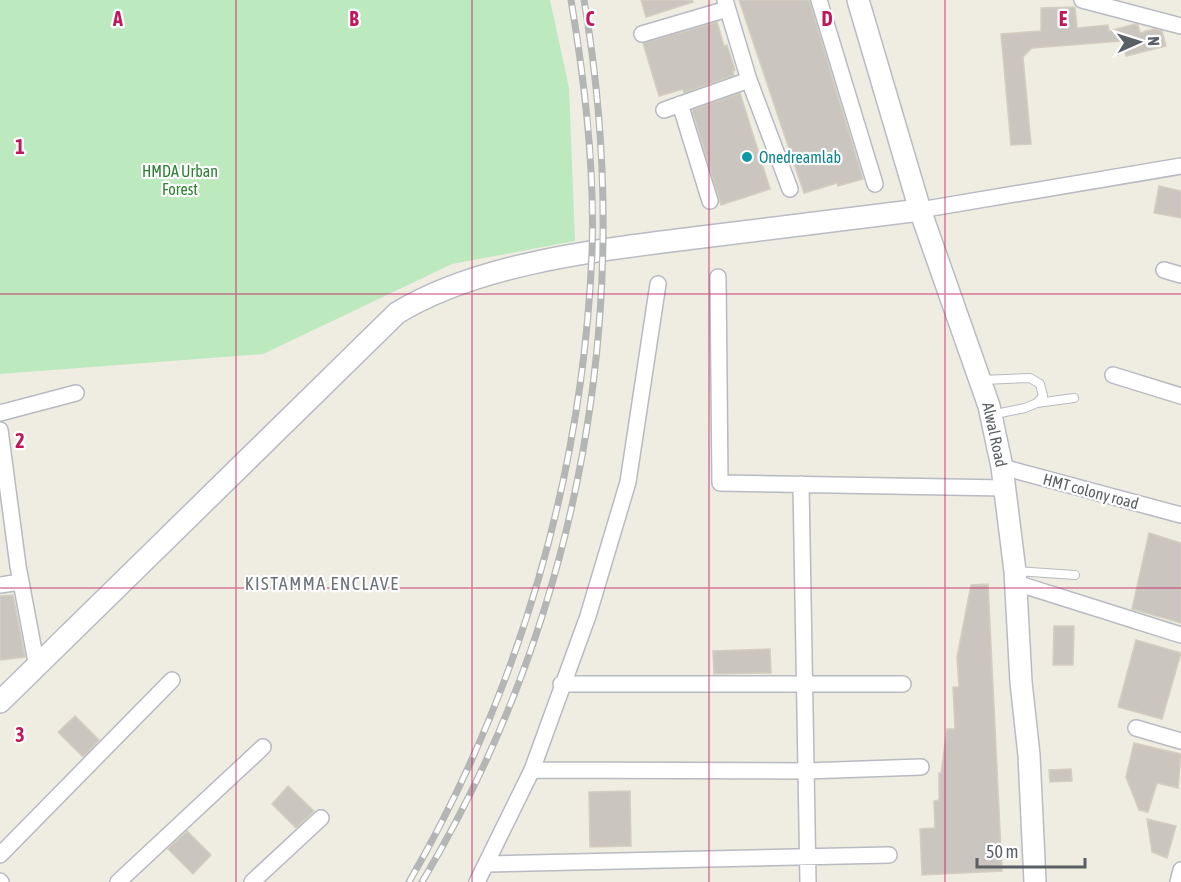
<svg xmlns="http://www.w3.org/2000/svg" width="1181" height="882" viewBox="0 0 1181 882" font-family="'Asap Condensed',sans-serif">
<rect width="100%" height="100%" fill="#efece2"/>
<!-- green -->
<path fill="#bce9bd" d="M0 0H550L569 88 575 241 452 264 263 354 0 374Z"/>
<!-- building -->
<path fill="#cac6bf" stroke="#d4cec0" stroke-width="1.5" d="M641 0H692L693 2 646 17Z
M739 0H809L863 179 838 186 837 183 804 193Z
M1075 7 1077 28 1108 25 1109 31 1135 24 1138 25 1140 33 1154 29 1162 31 1166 46 1126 56 1122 41 1032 48 1023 57 1031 144 1011 145 1001 34 1041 31V8Z
M717 22 724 46 727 45 735 70 733 71 734 75 684 93 683 89 659 96 643 43Z
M740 93 770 189 721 205 692 110Z
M1159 186 1181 191V218L1154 213Z
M1149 533 1181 543V623L1132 609Z
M988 584 1002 871 922 875 920 829 935 828 934 801 939 800V773H941L947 729H955L953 687H959L957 657 971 585Z
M13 595 25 657 0 660V596Z
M1054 626H1074L1073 665H1053Z
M1136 640 1181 653 1162 719 1118 707Z
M770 649 771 673 714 674 713 651Z
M75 716 99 740 83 757 58 732Z
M1134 743 1181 754 1178 788 1157 783 1148 812 1139 810 1126 777Z
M1071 769 1072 781 1050 782 1049 770Z
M288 786 314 811 296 828 272 804Z
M630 791 631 846 590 847 589 792Z
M1147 819 1176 826 1167 858 1152 852Z
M187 831 211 855 193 874 168 849Z"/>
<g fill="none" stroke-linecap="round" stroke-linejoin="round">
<!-- lane casing -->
<g stroke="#b7bac0" stroke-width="10">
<path id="lane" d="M982 380 1030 378 1040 384 1043 396 1037 403 1025 408 991 415
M1037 403 1074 398
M1016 571 1075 575"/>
</g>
<!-- street casing -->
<g stroke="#b7bac0" stroke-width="18">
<path id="street" d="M725 0 749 80 790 189
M819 0 875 184
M1082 0 1181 26
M642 34 727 9
M680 104 710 201
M664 110 749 80
M920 210 1181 166
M1164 270 1181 275
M718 277 720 483 1005 488
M1113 375 1181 396
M0 413 76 393
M0 430 18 566 37 667
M1002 467 1181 515
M801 484 808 882
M1016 583 1181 635
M0 585 20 582
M561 684H903
M1136 728 1181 741
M532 770 806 771 921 767
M0 855 172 680
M487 864 889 855
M0 881 1 882
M118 882 263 747
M252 882 321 818
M477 882 532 770 588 616 628 482 658 284
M1178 882 1181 870"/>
</g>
<!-- secondary casing -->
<g stroke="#b8bcc2" stroke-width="24">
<g id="secondary">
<path id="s1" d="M858 0 920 210 989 406 1002 467 1015 571 1021 682 1029 755 1035 882"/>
<path d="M0 702 397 313C479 263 599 250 694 238 769 229 845 219 920 210"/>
</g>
</g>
<!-- lane -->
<use href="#lane" stroke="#fff" stroke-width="8"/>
<!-- street -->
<use href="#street" stroke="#fff" stroke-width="15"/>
<!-- secondary -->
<use href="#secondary" stroke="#fff" stroke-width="21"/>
<!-- rail casing -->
<g stroke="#b4b5b5" stroke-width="7">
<path id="rail" d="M409 882C520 690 583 473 592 252 595 168 585 83 571 0
M422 882C581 616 636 305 584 0"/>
</g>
<!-- rail -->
<use href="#rail" stroke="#fff" stroke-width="4.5" stroke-dasharray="14" stroke-linecap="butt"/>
</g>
<!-- grid -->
<path fill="none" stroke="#c2185b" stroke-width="1.5" stroke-opacity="0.55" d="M236 0V882M472 0V882M709 0V882M945 0V882M0 294H1181M0 588H1181"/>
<!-- markers -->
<circle fill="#0f9aa8" stroke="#fff" stroke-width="2" cx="747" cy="157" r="6"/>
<g text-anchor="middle" stroke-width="4.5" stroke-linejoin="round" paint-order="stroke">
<!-- culture labels -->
<g font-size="16" fill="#0d838f" stroke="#fff" text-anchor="start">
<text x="759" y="163">Onedreamlab</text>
</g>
<!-- park labels -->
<g font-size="16" fill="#2c8231" stroke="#fff">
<text x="180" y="177">HMDA Urban<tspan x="180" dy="18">Forest</tspan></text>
</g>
<!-- street labels -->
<g font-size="16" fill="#5a5f64" stroke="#fff">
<text dy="6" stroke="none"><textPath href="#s1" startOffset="456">Alwal Road</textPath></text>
<text transform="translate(1091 491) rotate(15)" y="6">HMT colony road</text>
</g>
<!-- neighbourhood labels -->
<g font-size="18" letter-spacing="1.5" fill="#6b7176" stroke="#fff">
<text x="322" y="590">KISTAMMA ENCLAVE</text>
</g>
</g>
<g font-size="20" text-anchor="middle" font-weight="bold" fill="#c2185b" stroke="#fff" stroke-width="4.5" stroke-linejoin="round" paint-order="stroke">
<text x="118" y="26">A</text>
<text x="354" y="26">B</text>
<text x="590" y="26">C</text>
<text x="827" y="26">D</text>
<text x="1063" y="26">E</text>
<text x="20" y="154">1</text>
<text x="20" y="448">2</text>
<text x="20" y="742">3</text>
</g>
<!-- north arrow -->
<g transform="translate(1139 42) rotate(87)" stroke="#ffffff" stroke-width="4.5" paint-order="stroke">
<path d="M0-4.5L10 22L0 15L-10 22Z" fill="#5a5f64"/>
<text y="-9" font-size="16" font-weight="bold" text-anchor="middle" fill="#5a5f64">N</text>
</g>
<!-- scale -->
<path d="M977 858v9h108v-9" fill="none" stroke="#5a5f64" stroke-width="3"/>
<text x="986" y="858" font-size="18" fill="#5a5f64" stroke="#ffffff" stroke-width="4.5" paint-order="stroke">50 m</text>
</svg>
